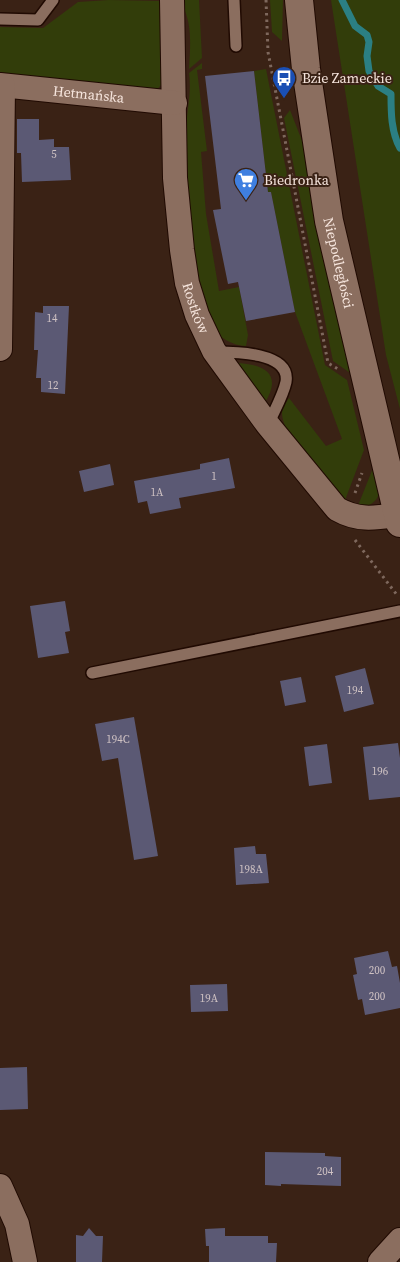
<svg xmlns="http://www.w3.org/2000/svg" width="400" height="1262" viewBox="0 0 400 1262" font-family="'Source Serif 4',serif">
<rect width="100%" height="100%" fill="#3a2215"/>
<!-- green -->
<path fill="#323d0a" d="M109 0 161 1V85L155 92 0 79V27L43 28 78 2Z
M184 0H199L202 58 189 69C190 48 193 24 182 5Z
M270 0H283L282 41 272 32Z
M331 0H400V409L386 355Z
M202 63V69L197 70 207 151 201 152 206 214 219 291 239 287 248 335 246 346C233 346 218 337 211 326 208 320 206 311 204 304 186 250 184 190 186 134 186 113 192 94 189 73Z
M266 69 325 365 347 380 364 450 344 503C328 483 281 437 282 412 283 407 286 402 289 398L326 446 342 439 295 312 271 192H268L254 71Z
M290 110 306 151 353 375 333 361 284 118Z
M236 363C266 364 283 375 264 404Z
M375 463C380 485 387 504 357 508Z"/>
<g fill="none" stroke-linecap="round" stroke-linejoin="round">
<!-- stream -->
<path stroke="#2b7f83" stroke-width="7" d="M342 0 355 26 367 35 369 42 367 56 369 71 378 86 391 94C391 112 391 132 400 148"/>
</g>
<!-- building -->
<path fill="#5b5974" d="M254 71 268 192H271L295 312 246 321 238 282 228 284 213 210 221 209 205 76Z
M17 119H39V140L54 139V147H69L71 180 22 182 21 153H17Z
M43 306H69L65 394 41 392V378H36L38 350H34L35 312 43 313Z
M229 458 235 488 179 498 181 508 150 514 147 501 138 503 134 481 200 469V464Z
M110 464 114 485 84 492 79 471Z
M65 601 70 631 65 632 69 653 38 658 30 606Z
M365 668 374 704 344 712 335 676Z
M301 677 306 702 285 706 280 681Z
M134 717 158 856 134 860 118 758 102 761 95 724Z
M398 743 400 758V797L369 800 363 747Z
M327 744 332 783 309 786 304 747Z
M255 846 256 854H266L269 883 236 885 234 848Z
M388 951 392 967 397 966 400 983V1008L365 1015 362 999 358 1000 353 975 357 974 354 958Z
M227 984 228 1011 191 1012 190 985Z
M27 1067 28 1109 0 1110V1068Z
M265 1152 325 1153V1156L341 1157V1186L281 1184V1186L265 1185Z
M89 1228 96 1236H103L102 1262H76V1235L83 1236Z
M225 1228V1236H268V1243H277L276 1262H209V1246H206L205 1229Z"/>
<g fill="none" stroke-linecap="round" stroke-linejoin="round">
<!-- service casing -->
<g stroke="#200a02" stroke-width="14">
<path id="service" d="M234 0 236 46
M0 19 38 20 53 0
M216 352C234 352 291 352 286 382 283 396 274 411 268 425
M92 673 400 611"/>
</g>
<!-- minor casing -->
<g stroke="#200a02" stroke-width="26">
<g id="minor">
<path id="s1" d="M172 0 175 178 182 250 187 283 197 315 214 351 268 425 337 509C358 521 375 518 398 515"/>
<path id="s2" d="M0 85 175 103"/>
<path d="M0 349 3 86"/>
<path d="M0 1186 17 1224 25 1262"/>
<path d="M380 1262 400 1240"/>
</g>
</g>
<!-- tertiary casing -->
<g stroke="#200a02" stroke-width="30">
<g id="tertiary">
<path id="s3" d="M299 0 306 69 329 221 400 523"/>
</g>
</g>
<!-- path -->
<path stroke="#7e685d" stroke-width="3" stroke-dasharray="2.5 4" stroke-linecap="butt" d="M266 0 268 52 328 363 338 369
M355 493 362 473
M355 540 397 595"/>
<!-- service -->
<use href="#service" stroke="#8b6e5f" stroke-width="11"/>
<!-- minor -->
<use href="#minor" stroke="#8b6e5f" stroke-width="24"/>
<!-- tertiary -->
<use href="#tertiary" stroke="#8b6e5f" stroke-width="28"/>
</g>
<!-- icons -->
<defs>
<g id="bus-pin" transform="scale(1.25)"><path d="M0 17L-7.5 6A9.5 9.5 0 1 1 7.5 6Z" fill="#1a4fb4" stroke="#3a2215"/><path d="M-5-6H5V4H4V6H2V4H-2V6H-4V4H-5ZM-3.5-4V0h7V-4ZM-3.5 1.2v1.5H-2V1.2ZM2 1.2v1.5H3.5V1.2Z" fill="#fff"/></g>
<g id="supermarket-pin" transform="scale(1.25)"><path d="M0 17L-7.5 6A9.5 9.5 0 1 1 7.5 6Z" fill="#3f7fe0" stroke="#3a2215"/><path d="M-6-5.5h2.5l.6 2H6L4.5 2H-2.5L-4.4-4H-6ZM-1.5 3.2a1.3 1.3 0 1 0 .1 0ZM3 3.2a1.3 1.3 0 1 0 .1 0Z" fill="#fff"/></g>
</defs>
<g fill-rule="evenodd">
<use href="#bus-pin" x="284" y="78"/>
<use href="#supermarket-pin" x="246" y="180"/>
</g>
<g text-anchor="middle" stroke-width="4" stroke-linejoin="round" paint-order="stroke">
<!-- number labels -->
<g font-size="11" fill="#cfc2c3">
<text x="54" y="158">5</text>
<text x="52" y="322">14</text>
<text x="53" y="389">12</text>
<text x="214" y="480">1</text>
<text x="157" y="496">1A</text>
<text x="355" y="694">194</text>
<text x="118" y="743">194C</text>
<text x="380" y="775">196</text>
<text x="251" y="873">198A</text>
<text x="377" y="974">200</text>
<text x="377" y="1000">200</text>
<text x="209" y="1002">19A</text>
<text x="325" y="1175">204</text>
</g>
<!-- poi labels -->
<g font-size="14" fill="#f6e5dd" stroke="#3a2215" text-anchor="start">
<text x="302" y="83">Bzie Zameckie</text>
<text x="264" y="185">Biedronka</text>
</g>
<!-- street labels -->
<g font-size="14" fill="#f6e5dd" stroke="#3a2215">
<text dy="5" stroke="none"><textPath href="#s2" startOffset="89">Hetmańska</textPath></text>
<text dy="5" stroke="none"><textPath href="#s3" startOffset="266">Niepodległości</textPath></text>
<text dy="5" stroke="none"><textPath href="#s1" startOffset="310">Rostków</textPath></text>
</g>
</g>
</svg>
